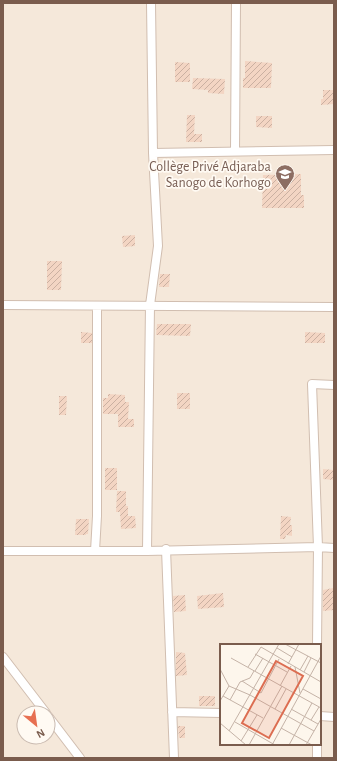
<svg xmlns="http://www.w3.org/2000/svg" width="337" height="761" viewBox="0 0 337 761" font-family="'Alegreya Sans',sans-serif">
<defs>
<pattern id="building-hatch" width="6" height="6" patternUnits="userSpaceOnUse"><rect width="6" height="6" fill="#f3d5c3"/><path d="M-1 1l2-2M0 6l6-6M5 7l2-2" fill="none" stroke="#cab0a1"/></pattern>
</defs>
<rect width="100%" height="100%" fill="#fdf6ec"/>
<!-- residential -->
<path fill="#f5e8da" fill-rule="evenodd" d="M3 3H334V758H3ZM221 645H320V744H221ZM24 713H48V737H24Z"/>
<!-- building -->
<path fill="url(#building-hatch)" d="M245 61 272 63 271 88H243V78H245Z
M175 62 190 63V82H175Z
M193 78 225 79 224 94 208 93V90L192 89Z
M323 90H334V104L321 105V99H323Z
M187 115H195L194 134H202V142H186Z
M256 116H272V128L256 127Z
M301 174V195H304V208H262L263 175Z
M135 235V246L123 247 122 236Z
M47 261H62L61 290H47Z
M160 274H170L169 287H159Z
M157 324H191L190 336 156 335Z
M81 332 92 333V343H81Z
M305 332 325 333V343H305Z
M177 393H190V409H177Z
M108 394 125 395V402H129L128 419H134V427H118V414H103V398H108Z
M59 396H67L66 415H59Z
M105 468H117V490H105Z
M323 469 334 470V480L323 479Z
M117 491H126V506H128V516H135L136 528 121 529 120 512H116Z
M281 516 291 517 290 525H292V536L286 535 285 539H280Z
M76 519H89L88 534H86V535H75Z
M333 588 334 610 323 611V590Z
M223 593 224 607 198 609 197 596Z
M185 595 186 611 174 612 173 596Z
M176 652 185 653 187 675 176 676Z
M199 696H215V706H199Z
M178 726H185V738H179Z"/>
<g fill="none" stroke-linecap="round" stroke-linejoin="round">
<!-- street casing -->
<g stroke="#d1beb0" stroke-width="10">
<path id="street" d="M235 151 236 3
M153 153 334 150
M3 305 334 307
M166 549 174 758
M3 551H147L318 547 334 548
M95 551 97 516V306
M147 551 150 305 158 246 153 153 151 3
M317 645 318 547 312 384 334 385
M3 657 46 713
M172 712 221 713
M48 716 80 758
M320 716 334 717
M317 758V744"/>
</g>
<!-- street -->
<use href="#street" stroke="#fff" stroke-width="8"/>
</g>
<!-- icons -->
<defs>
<g id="school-pin" transform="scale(1)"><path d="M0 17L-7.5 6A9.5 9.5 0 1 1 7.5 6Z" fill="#8d6e63" stroke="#fffaf3"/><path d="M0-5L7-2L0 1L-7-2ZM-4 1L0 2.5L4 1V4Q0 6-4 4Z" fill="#fff"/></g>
</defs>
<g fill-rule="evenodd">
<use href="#school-pin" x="285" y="174"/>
</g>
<g text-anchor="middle" stroke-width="3.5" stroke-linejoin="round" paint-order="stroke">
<!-- education labels -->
<g font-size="14" fill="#785e54" stroke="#fffaf3" text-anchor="end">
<text x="271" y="171">Collège Privé Adjaraba<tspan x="271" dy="16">Sanogo de Korhogo</tspan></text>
</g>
</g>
<!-- overview -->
<g transform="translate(220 644)">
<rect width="101" height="101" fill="#fdf6ec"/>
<path fill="none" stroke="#c5b3a7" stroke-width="1" d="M65 0 101 19M57 4 72 13M35 10 67 28M11 14 101 64M68 20 79 0M28 23 41 3 101 38M75 23 80 49M0 25 9 42M80 26 88 12M35 27 43 14M84 28 91 14M22 37 41 49 59 15M9 42 30 51 94 87M60 42 71 22M83 45 101 55M3 52 43 74M10 56 20 38 30 34 34 27M0 57 9 42M55 65 66 45M71 65 98 80M91 76 99 63M15 78 55 101M0 79 26 101M61 84 92 101M9 87 59 0M21 97 37 71M29 101 62 42M52 101 101 12M69 101 92 59M86 101 101 75"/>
<path fill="#dc6d51" fill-opacity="0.15" stroke="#dc6d51" stroke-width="2" d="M56 17 83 32 49 94 22 79Z"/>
<rect width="101" height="101" fill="none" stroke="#7a5c4d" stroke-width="2"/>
</g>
<!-- border -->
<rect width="337" height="761" fill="none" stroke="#7a5c4d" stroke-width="8"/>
<!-- north arrow -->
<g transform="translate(36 725) rotate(151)"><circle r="19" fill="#fffaf3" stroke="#cabbb1"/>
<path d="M0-3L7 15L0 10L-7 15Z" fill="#e76f51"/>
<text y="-6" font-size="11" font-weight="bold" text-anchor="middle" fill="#7a5c4d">N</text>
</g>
</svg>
